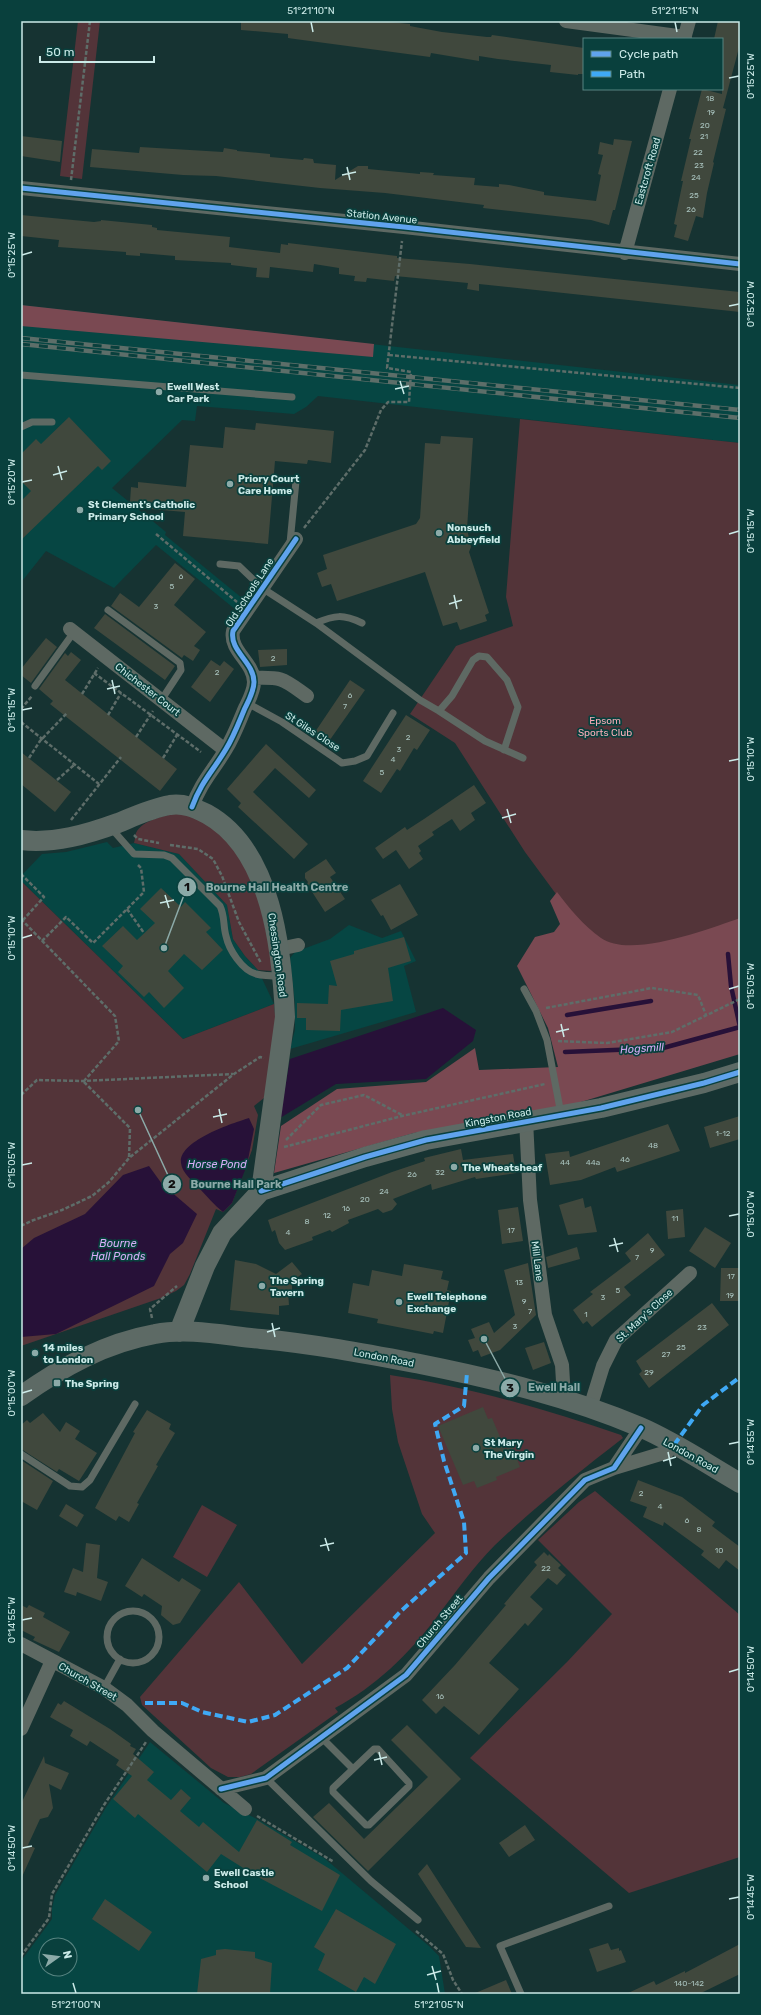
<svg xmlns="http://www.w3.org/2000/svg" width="761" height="2015" viewBox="0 0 761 2015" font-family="Rubik,sans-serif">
<rect width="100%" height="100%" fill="#163332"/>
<!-- built -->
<path fill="#064643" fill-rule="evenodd" d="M21 305 739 385 740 443 318 396 306 407 294 414 197 406 195 421 182 420 112 488 166 532 165 535 242 598 236 610 156 545 114 588 46 551 23 580 21 579Z
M107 842 113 848 134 843 179 854 227 905 233 939 245 956 258 970 274 1004 183 1039 21 881V876L42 854 66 852Z
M349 925 382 938 401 931 416 961 404 966 416 1012 290 1049 295 1030V1004L290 958 295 952 330 939Z
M150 1742 224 1803 255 1818 324 1858 429 1946 439 1956 445 1994H21V1961L52 1919V1908L55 1895 105 1809ZM46 1945H70V1969H46Z"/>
<!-- green -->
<path fill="#533439" d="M78 21H100L82 179 60 176Z
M520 419 740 443V920L695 935 642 947H602L567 909 525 852 455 743 410 714 456 646 513 626 506 597Z
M185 812 218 830 254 876 274 968 271 971 258 970 245 956 233 939 227 905 179 854 134 843C135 840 135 836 136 833 142 819 171 814 185 812Z
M21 881 183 1039 274 1004 277 1036 264 1098 254 1106 258 1115 252 1150 232 1203 223 1212 216 1209 190 1274 184 1285 176 1291 161 1298 21 1346Z
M390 1375C469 1387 545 1409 621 1435L623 1438C579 1472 535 1507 495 1545 473 1567 455 1593 436 1618 409 1654 375 1687 335 1708L338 1712 251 1774 240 1777H228L211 1768 142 1705 140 1697 239 1582 302 1664 435 1533 422 1514 398 1442 392 1409Z
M595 1491 740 1615V1857L629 1893 470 1758 567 1662 612 1614 538 1540 579 1502Z
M202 1505 237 1525 207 1577 173 1557Z"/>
<!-- forest -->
<path fill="#7a4952" d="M21 305 374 344 373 357 21 326Z
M557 892C569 908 584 926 601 938 630 959 709 929 740 918V1054L551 1111 414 1133 274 1173 281 1126 337 1089 426 1082 475 1048 479 1070 558 1067 548 1028 517 966 535 937 554 932 560 924 550 901Z"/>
<!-- water -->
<path fill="#271138" d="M443 1008 476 1030 473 1041 426 1079 336 1084 280 1118 290 1059Z
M249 1118 254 1129 247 1165 232 1203 223 1212C214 1205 207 1196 199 1188 193 1181 182 1173 181 1163 178 1141 233 1123 249 1118Z
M149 1166 162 1184 197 1214 183 1243 170 1254 154 1286 56 1334 21 1337V1249L34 1238 85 1214 123 1175Z"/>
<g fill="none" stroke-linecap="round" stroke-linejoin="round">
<!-- stream -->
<path stroke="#271138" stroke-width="4.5" d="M728 954 731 986 740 1027
M567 1015 651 1001
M565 1052 663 1048 740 1027"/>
</g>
<!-- building -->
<path fill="#40483d" d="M241 21H379L410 24V26L415 27 442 32 487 37H491L492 35 584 48V74H578V75L550 72 551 65 498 59 479 56V61L431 53 430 57 295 39 288 38V34L241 30Z
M718 21H740V44L723 108 726 109 713 162 714 163 707 193 703 218 696 216 688 241 674 237 677 225 674 224 683 181H681L691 139H689L702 89 722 94V39H714Z
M21 136 62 141 60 162 21 156Z
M614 139 632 141 615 210H613L609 225 591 220 483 208 484 205 385 193 320 188 216 176 183 175 90 167 92 149 139 153 140 147 223 152 224 148 237 150V151L270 154V157L303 160 304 158 313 159 314 163 336 165 335 180 358 166H368V169L420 174V172L434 173 433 175 475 178 474 185 499 187V184L509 185 544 192V195L596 201 601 175 598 174 603 155 598 154 600 142 613 145Z
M21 215 94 222 101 221V220L152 225V227L157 228V230L230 237 229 247 280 253 281 244 288 245V243L397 256V258L470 264 740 292V312L479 284V291L467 289 468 283 395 276 394 281 367 278 366 282 354 281 355 276 339 274V268L314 264 313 272 270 267 269 278 256 277 257 268 231 265V263L175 260V256L140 253V256L126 255V252L58 247 59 240 21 236Z
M69 417 111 461 102 470 98 466 21 540V501L31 491 21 481V454L36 439 41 444Z
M256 423 334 431 331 463 308 460 307 464 275 461 268 544 183 536 185 512 138 508V502H130L131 487 138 488V482L186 487 190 445 223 448 225 427 255 430Z
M441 436 473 438 467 529 471 547 469 552 489 613 485 615 487 621 460 630 457 622 443 626 425 572 337 601 331 584 322 587 317 573 327 569 323 555 416 524 420 518 425 443 440 444Z
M175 563 195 579 174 605 206 632 194 646 200 650 193 661 184 655 182 658 111 606 120 593 139 607Z
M105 614 175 666 165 680 94 628Z
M46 638 57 647 31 683 21 675V669Z
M287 649V665L260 667 258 650Z
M71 652 81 660 65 680 177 769 160 791 50 704 53 701 39 689 65 653 68 656Z
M211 660 220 666 224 661 234 669 210 702 191 687Z
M350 680 365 690 327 744 313 735Z
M406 715 430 730 417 750 414 748 400 771 397 769 381 793 363 781Z
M266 744 316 790 309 798 275 768 253 792 308 844 294 859 238 807 241 803 227 789Z
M21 752 71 792 55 812 21 784Z
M474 785 486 803 471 813 475 820 460 831 452 819 432 832 434 835 418 846 421 851 419 853 423 859 409 869 396 850 383 859 375 848 405 827 407 830 424 819Z
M326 859 336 873 330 877 345 899 325 912 307 884 308 882 305 878V873Z
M400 884 418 915 391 930 383 915 381 916 371 900Z
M161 888 181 907 185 902 211 928 206 932 223 950 202 970 184 954 168 971 184 988 164 1008 149 992 144 997 118 972 123 966 102 946 123 926 137 940 155 923 140 909Z
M404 937 411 961 388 968 393 1001 341 1010 340 1031 306 1030V1018H297V1003L328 1004 329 985 337 986 330 961 354 954V951Z
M740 1116V1139L710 1148 704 1127Z
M668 1124 680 1151 617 1172 615 1167 581 1180 550 1185 545 1154 569 1151 570 1157Z
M461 1149 463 1160 513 1154 516 1173 476 1179 475 1177 432 1190 431 1184 393 1199 397 1204 392 1210 383 1213 378 1209 348 1220 349 1223 332 1232 330 1230 312 1237 313 1240 285 1250 279 1243 275 1230 272 1232 268 1220 392 1172 425 1161 424 1158Z
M583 1198 585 1208 591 1206 597 1232 568 1235 559 1205Z
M518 1207 523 1241 502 1244 498 1210Z
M683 1209 685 1237 668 1239 666 1211Z
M705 1227 731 1243 715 1268 689 1251Z
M648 1233 665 1255 624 1287 631 1295 592 1327 587 1321 583 1324 573 1310 593 1294 590 1292 631 1261 625 1253Z
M577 1247 580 1259 548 1268 546 1257Z
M235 1260 256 1264 276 1274 292 1262 302 1274 292 1281V1291L288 1292 289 1305 279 1306V1315L230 1310Z
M528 1263 536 1315 500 1350 481 1357 478 1350 473 1352 468 1340 475 1338 471 1329 489 1322 494 1333 515 1315 504 1270Z
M404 1264 443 1271 441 1279 449 1281 447 1290 451 1291 443 1333 434 1331 433 1334 377 1323 378 1319 348 1313 353 1283 369 1286 372 1270 402 1276Z
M721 1268H740V1301H720Z
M712 1303 729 1325 649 1388 639 1374 642 1371 636 1361Z
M544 1342 551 1363 533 1370 525 1348Z
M483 1407 488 1419 492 1418 505 1449 512 1446 520 1467 496 1477 497 1480 477 1488 474 1481 463 1485 438 1426Z
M147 1410 171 1424 169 1429 175 1433 156 1465 158 1466 137 1503 139 1504 129 1522 119 1516 116 1521 95 1508 135 1433 133 1432Z
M43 1413 60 1432 66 1422 80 1431 75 1439 97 1453 79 1481 59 1469 57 1472 21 1449V1425L27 1420 30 1423Z
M21 1460 53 1481 37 1510 21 1501Z
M638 1480 682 1497 715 1522 712 1526 740 1547V1571L726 1560 719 1569 701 1555 704 1551 664 1522 663 1526 643 1517 647 1507 630 1501Z
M66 1504 84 1515 77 1527 59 1516Z
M86 1543 100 1545 97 1578 108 1582 101 1601 77 1592 76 1596 64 1592 73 1568 83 1572Z
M544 1552 548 1556 549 1554 561 1565 558 1568 566 1575 557 1585 548 1578 530 1597 543 1609 528 1626 525 1623 489 1663 519 1689 479 1735 444 1706 436 1714 422 1700 455 1665 506 1605 504 1604 537 1565 534 1562Z
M142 1558 179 1582 182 1578 201 1590 180 1623 173 1625 161 1615 162 1606 144 1594 142 1597 125 1586Z
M21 1605 27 1608 29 1605 45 1613 43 1617 70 1632 59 1652 33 1640 35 1637 21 1630Z
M64 1701 110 1729 131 1744 130 1746 136 1749 133 1754 154 1772 147 1780 171 1800 181 1789 191 1798 180 1811 199 1827 203 1822 239 1852 257 1820 292 1842 290 1845 340 1875 322 1911 256 1876 221 1854 207 1872 138 1814 135 1818 113 1799 132 1776 116 1765 119 1760 90 1741 87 1746 70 1736 73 1730 50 1717 58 1703 61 1705Z
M407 1725 461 1779 368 1871 313 1817 329 1803 364 1839 428 1777 391 1740Z
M44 1756 45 1763 69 1773 61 1790 49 1784 53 1808 48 1817 40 1819 28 1845 35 1848 21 1879V1804Z
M525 1825 535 1840 509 1857 499 1843Z
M427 1864 481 1948 466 1947 418 1874Z
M105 1899 152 1932 139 1951 92 1919Z
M336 1909 396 1944 375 1984 364 1977 356 1992 318 1970 325 1954 314 1947Z
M608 1943 611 1950 619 1948V1951L621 1950 626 1962 597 1972 589 1949Z
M740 1944V1974L699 1994H626L654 1981 656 1985 685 1971V1973Z
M225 1949 255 1952V1958L272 1963 270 1994H197L201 1959 216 1955V1950Z
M506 1980 512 1994H473Z"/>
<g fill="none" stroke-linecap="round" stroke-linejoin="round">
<!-- path -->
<path stroke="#5e6d69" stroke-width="2.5" stroke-dasharray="4 2" stroke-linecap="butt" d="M71 180 90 21
M389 355 740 388
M304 528 365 450 381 410 388 402H409L411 372 387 368 402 241
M156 534 237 602
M94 673 201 752
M82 694 98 668
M21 709 32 696
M108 715 121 693
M21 722 99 784
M136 737 153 711
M29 758 40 741 67 713
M163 758 177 735
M57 780 74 765
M71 820 121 757
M134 835 138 839 159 843
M170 845 198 849 213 859 222 876 239 922 261 963
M21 874 44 897 23 920
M127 909 144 933
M21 919 115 1016 119 1041 84 1081
M42 941 66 917 93 943 144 892 141 868 138 865
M546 1008 652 988 698 995 706 1015
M558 1041 607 1043 672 1032 740 999
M84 1082 130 1128 129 1158
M21 1095 37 1080 83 1081 233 1074
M286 1140 321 1105 364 1095 402 1115
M284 1147 402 1116 545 1084
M21 1226 31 1221 62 1210 92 1196 109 1182 129 1158 234 1074 260 1057 264 1058
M152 1318 150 1309 177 1286
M257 1816 334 1862
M416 1931 443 1954 453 1980 462 1994
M21 1956 49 1918 52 1894 104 1805 146 1742"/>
<!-- lane -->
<path stroke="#5e6963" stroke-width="7" d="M21 375 292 397
M21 427 32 422H52
M290 543 296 481
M220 564 239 566 262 588 316 623 420 700 439 711 452 696 473 660 479 656 487 657 507 680 518 707 504 750
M108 610 180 663 181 670 162 699
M316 623C335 615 343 614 362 623
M35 686 74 632
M247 703 282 722 342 763 355 761 367 756 393 713
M439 711 485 741 523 758
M111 828 134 854 164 855 172 858 220 906C225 916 223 926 226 936 229 950 242 970 256 974 264 976 273 976 281 976
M524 989 536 1011 547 1040 561 1114
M21 1454 70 1486 82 1487 90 1480 135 1404
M107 1637a26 26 0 1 1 52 0a26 26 0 1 1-52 0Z
M104 1688 120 1659
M321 1737 353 1769 333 1788V1792L366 1825H369L409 1786V1783L378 1749H374L353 1769
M266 1778 371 1881 418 1920
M521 1994 500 1946 609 1906"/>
<!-- street -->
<path stroke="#5e6963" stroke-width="14" d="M566 21 685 37
M684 39 689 21
M21 188 404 227 740 264
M625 253 670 89
M70 629 225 750
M254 678C284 677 283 679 307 696
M192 807C201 782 213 771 226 749 234 736 239 722 245 708 249 700 254 691 254 682 254 662 229 651 233 631L296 539
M279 949 298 945
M526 1120 530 1200 539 1268 545 1315 562 1365 564 1398
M590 1408 603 1366 616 1340 690 1273
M614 1468 667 1452 674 1445
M21 1644 104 1688 127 1705 153 1731 245 1809
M21 1729 52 1661
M221 1789 266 1778 406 1675 489 1578 585 1480 614 1468 641 1428"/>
<!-- secondary -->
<path stroke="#5d6a65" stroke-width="20" d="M21 840C54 844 88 834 118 823 135 816 152 808 170 805 184 803 195 808 207 814 272 850 282 951 285 1017L261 1191
M179 1332 205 1266 222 1233 261 1191 365 1157 426 1140 601 1108 704 1083 740 1072
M21 1396C62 1367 105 1343 155 1334 189 1327 227 1336 261 1339 315 1344 367 1354 420 1364 495 1379 569 1397 640 1427 675 1442 707 1464 740 1483"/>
<!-- rail casing -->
<g stroke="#5d6e69" stroke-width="4.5">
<path id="rail" d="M21 338 740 410
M21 344 740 418"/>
</g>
<!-- rail -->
<use href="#rail" stroke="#09403d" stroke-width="3" stroke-dasharray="9" stroke-linecap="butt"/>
<!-- quiet -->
<path stroke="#3fa9f5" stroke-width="4" stroke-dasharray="8 4" stroke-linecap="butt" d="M674 1445 703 1405 740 1377
M145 1703H182L202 1712 248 1722 275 1715 347 1668 401 1611 466 1553 464 1522 444 1461 435 1424 464 1406 467 1373"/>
<!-- cycleway casing -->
<g stroke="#09403d" stroke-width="8">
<path id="cycleway" d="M21 188 404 227 740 264
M192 807C201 782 213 771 226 749 234 736 239 722 245 708 249 700 254 691 254 682 254 662 229 651 233 631L296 539
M261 1191 365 1157 426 1140 601 1108 704 1083 740 1072
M221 1789 266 1778 406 1675 489 1578 585 1480 614 1468 641 1428"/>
</g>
<!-- cycleway -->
<use href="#cycleway" stroke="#60a3ed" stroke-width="5"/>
</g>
<!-- ticks -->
<path fill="none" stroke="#cbeae8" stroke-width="1.5" d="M311 22 313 32M675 22 677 32M729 78 739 76M347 167 350 180M342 175 356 172M22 255 32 252M729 306 739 304M400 381 404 394M395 389 409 386M58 466 62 480M53 475 67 471M22 482 32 480M729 534 739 531M454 595 457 609M449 604 462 600M112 680 115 694M107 689 120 686M22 710 32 708M729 761 739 759M507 809 511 823M502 818 516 814M165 895 169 908M160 903 174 900M22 938 32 935M729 989 739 986M561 1024 564 1037M556 1032 569 1029M219 1109 222 1123M213 1117 227 1114M22 1165 32 1163M729 1216 739 1214M614 1238 618 1252M609 1246 623 1243M272 1323 275 1337M267 1332 280 1328M22 1393 32 1390M729 1444 739 1442M668 1452 671 1466M663 1461 676 1457M325 1538 329 1551M320 1546 334 1543M22 1620 32 1618M729 1672 739 1669M379 1752 382 1765M374 1760 387 1757M22 1848 32 1846M729 1899 739 1897M432 1966 436 1980M427 1975 441 1971M73 1983 76 1993M437 1983 439 1993"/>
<!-- markers -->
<g fill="#8caaa8" stroke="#09403d" stroke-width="1.5">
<circle cx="159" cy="392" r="4"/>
<circle cx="230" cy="484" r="4"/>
<circle cx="80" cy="510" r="4"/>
<circle cx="439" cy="533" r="4"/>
<circle cx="454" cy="1167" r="4"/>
<circle cx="262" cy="1286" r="4"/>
<circle cx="399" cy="1302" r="4"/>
<circle cx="35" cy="1353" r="4"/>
<rect x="53" y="1379" width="8" height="8" rx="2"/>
<circle cx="476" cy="1448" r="4"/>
<circle cx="206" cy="1878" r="4"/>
</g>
<g text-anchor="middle" stroke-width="3.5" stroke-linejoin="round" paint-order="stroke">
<!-- number labels -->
<g font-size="8" fill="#a8c2bd">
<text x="710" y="101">18</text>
<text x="711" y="115">19</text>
<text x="705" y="128">20</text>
<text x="704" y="139">21</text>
<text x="698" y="155">22</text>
<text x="699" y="168">23</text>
<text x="696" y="180">24</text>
<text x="694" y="198">25</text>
<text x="691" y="212">26</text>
<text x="181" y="579">6</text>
<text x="172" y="589">5</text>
<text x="156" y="609">3</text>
<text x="273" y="661">2</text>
<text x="217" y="675">2</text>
<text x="350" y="698">6</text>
<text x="345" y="709">7</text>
<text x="408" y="740">2</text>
<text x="399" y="752">3</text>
<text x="393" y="762">4</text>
<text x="382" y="775">5</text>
<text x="723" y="1136">1-12</text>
<text x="653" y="1148">48</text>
<text x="625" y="1162">46</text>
<text x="565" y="1165">44</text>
<text x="593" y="1165">44a</text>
<text x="440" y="1175">32</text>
<text x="412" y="1177">26</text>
<text x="384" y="1194">24</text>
<text x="365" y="1202">20</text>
<text x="346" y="1211">16</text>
<text x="327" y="1218">12</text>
<text x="675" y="1221">11</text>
<text x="307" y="1224">8</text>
<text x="511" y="1233">17</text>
<text x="288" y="1235">4</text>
<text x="652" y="1253">9</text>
<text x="637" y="1260">7</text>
<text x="731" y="1279">17</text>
<text x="519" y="1285">13</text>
<text x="618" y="1293">5</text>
<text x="730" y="1298">19</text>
<text x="603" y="1300">3</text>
<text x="524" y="1304">9</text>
<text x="530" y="1314">7</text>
<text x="586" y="1317">1</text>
<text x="515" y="1329">3</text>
<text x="702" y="1330">23</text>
<text x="681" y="1350">25</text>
<text x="666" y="1357">27</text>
<text x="649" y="1375">29</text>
<text x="641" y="1496">2</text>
<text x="660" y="1509">4</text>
<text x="687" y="1523">6</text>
<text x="699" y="1532">8</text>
<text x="719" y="1553">10</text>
<text x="546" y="1571">22</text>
<text x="440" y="1699">16</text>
<text x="689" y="1986">140-142</text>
</g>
<!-- street labels -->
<g font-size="10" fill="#cbeae8" stroke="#09403d">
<text transform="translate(647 171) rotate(-74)" y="4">Eastcroft Road</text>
<text transform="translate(382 216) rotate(6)" y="4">Station Avenue</text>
<text transform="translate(249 592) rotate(-57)" y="4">Old Schools Lane</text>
<text transform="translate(148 689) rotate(38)" y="4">Chichester Court</text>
<text transform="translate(313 731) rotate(33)" y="4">St Giles Close</text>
<text transform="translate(278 955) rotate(82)" y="4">Chessington Road</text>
<text transform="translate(498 1117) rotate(-11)" y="4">Kingston Road</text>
<text transform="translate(538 1261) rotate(83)" y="4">Mill Lane</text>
<text transform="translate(644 1315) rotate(-43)" y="4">St. Mary's Close</text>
<text transform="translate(384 1357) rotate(11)" y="4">London Road</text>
<text transform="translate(691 1455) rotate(29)" y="4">London Road</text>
<text transform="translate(439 1621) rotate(-50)" y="4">Church Street</text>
<text transform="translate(88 1681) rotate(30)" y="4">Church Street</text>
</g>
<!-- poi labels -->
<g font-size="10" font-weight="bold" fill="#cbeae8" stroke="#09403d" text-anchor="start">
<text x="167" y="390">Ewell West<tspan x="167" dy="12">Car Park</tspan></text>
<text x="238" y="482">Priory Court<tspan x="238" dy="12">Care Home</tspan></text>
<text x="88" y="508">St Clement's Catholic<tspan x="88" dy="12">Primary School</tspan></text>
<text x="447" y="531">Nonsuch<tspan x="447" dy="12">Abbeyfield</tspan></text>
<text x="462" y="1171">The Wheatsheaf</text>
<text x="270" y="1284">The Spring<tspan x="270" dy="12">Tavern</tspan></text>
<text x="407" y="1300">Ewell Telephone<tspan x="407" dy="12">Exchange</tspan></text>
<text x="43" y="1351">14 miles<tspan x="43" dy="12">to London</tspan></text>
<text x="65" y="1387">The Spring</text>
<text x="484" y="1446">St Mary<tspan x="484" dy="12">The Virgin</tspan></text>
<text x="214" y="1876">Ewell Castle<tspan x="214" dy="12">School</tspan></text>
</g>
<!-- park labels -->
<g font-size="10" fill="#faadb8" stroke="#09403d">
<text x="605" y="724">Epsom<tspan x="605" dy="12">Sports Club</tspan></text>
</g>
<!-- water labels -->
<g font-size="11" font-style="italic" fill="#d7acf7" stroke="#09403d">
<text transform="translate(642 1048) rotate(-4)" y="4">Hogsmill</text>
<text x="217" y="1168">Horse Pond</text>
<text x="118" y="1247">Bourne<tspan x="118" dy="13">Hall Ponds</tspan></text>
</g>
</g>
<!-- callouts -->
<path fill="none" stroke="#8caaa8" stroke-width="1.5" d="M164 948L187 887M138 1110L172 1184M484 1339L510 1388"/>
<g fill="#8caaa8" stroke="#09403d" stroke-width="1.5">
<circle cx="164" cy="948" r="4"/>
<circle cx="138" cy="1110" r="4"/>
<circle cx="484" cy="1339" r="4"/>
<circle cx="187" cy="887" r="10"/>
<circle cx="172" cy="1184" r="10"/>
<circle cx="510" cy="1388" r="10"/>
</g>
<g font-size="12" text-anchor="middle" font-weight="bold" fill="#111">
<text x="187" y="891">1</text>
<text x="172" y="1188">2</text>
<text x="510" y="1392">3</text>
</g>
<g font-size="11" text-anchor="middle" font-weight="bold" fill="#8caaa8" stroke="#09403d" stroke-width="3.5" stroke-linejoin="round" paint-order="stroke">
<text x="277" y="891">Bourne Hall Health Centre</text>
<text x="236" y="1188">Bourne Hall Park</text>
<text x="554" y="1391">Ewell Hall</text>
</g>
<!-- border -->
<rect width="761" height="2015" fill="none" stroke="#09403d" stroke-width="44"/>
<!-- legend -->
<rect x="583" y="38" width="140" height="52" fill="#09403d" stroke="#578481"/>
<rect x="591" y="51" width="20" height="6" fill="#60a3ed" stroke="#578481"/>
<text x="619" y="58" font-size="12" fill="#cbeae8">Cycle path</text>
<rect x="591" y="71" width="20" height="6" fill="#3fa9f5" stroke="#578481"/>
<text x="619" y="78" font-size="12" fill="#cbeae8">Path</text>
<!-- north arrow -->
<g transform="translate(58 1957) rotate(76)"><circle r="19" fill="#09403d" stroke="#578481"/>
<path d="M0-3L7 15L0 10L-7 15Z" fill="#8caaa8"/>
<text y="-6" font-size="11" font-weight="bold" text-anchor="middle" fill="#cbeae8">N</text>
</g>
<!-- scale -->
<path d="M40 56v6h114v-6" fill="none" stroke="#cbeae8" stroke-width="2"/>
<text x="46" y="56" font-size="12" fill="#cbeae8" stroke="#09403d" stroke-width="3" paint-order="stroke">50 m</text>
<rect x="22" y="22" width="717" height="1971" fill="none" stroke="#cbeae8" stroke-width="1.5"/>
<g font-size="10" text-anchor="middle" fill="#cbeae8">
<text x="311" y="14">51°21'10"N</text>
<text x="675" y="14">51°21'15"N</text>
<text transform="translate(750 76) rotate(-90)" y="4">0°15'25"W</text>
<text transform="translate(11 255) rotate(-90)" y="4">0°15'25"W</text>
<text transform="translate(750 304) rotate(-90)" y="4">0°15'20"W</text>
<text transform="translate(11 482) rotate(-90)" y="4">0°15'20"W</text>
<text transform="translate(750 531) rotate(-90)" y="4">0°15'15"W</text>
<text transform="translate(11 710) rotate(-90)" y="4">0°15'15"W</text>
<text transform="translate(750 759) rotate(-90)" y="4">0°15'10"W</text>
<text transform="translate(11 938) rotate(-90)" y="4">0°15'10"W</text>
<text transform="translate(750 986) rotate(-90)" y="4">0°15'05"W</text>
<text transform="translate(11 1165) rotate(-90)" y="4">0°15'05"W</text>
<text transform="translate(750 1214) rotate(-90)" y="4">0°15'00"W</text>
<text transform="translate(11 1393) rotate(-90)" y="4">0°15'00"W</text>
<text transform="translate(750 1442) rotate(-90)" y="4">0°14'55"W</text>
<text transform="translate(11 1620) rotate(-90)" y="4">0°14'55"W</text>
<text transform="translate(750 1669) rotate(-90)" y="4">0°14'50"W</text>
<text transform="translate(11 1848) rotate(-90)" y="4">0°14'50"W</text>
<text transform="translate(750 1897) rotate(-90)" y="4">0°14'45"W</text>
<text x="76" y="2008">51°21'00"N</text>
<text x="439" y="2008">51°21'05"N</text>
</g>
</svg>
